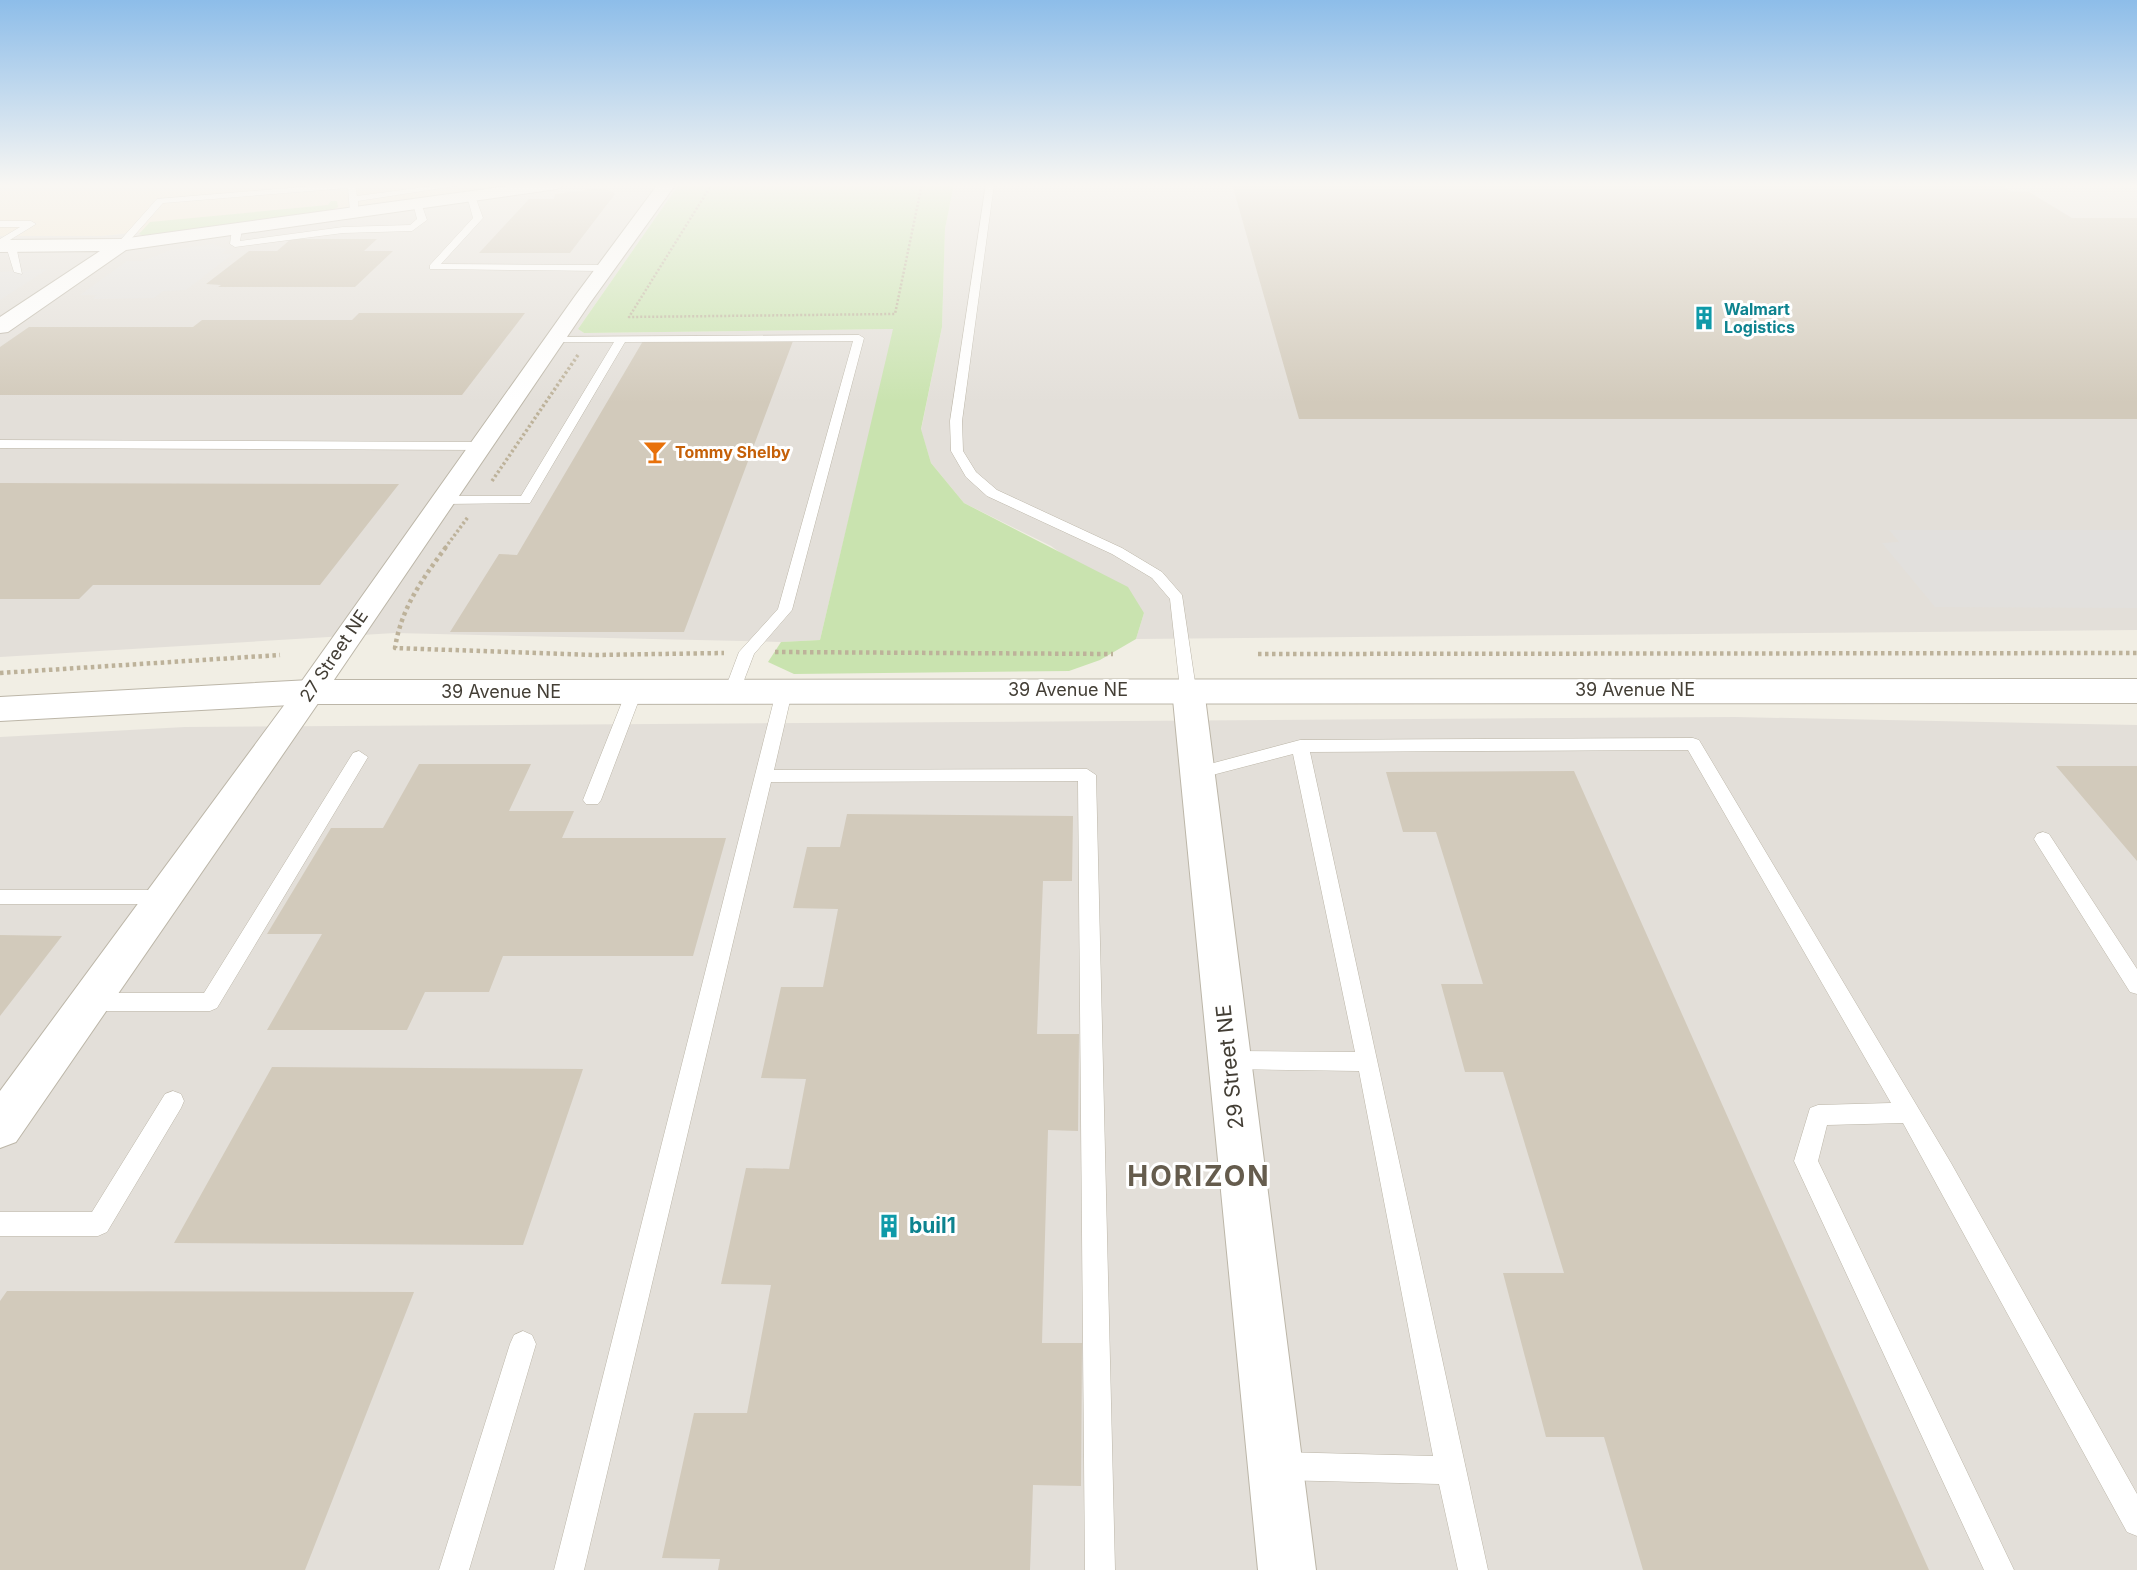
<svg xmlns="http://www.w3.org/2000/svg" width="2137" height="1570" viewBox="0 0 2137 1570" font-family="Inter,sans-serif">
<rect width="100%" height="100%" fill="#f1eee4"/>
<!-- commercial -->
<path fill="#f2e6d0" d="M0 184H515L250 221 102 236H0Z"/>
<!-- industrial -->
<path fill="#e3dfd9" d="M515 184H679L578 329 584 333 894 329 820 640 781 642 395 633 0 657V236H102L250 221Z
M954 184H2137V630L1136 639 1144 613 1051 546 964 503 931 463 921 430 942 327 945 229Z
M1735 717 2137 725V1570H0V737L185 727Z"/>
<!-- green -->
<path fill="#c9e3af" d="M679 184H954L945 229 942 327 921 429 931 463 964 503 1128 587 1144 613 1136 639 1100 660 1069 671 794 674 768 662 781 642 820 640 893 329 584 333 578 329Z
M331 201H337L338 207 330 211 144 236 139 234 150 222 328 205Z"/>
<!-- parking -->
<path fill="#e2e0dd" d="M213 244 226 249 222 254H233L186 290 163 291 154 298 93 299 96 295H80L127 261H142L171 250Z
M48 269 0 300V272Z
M1889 530H2137V608L1935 607 1882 543 1899 542Z"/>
<!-- building -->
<path fill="#d2cabb" d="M1232 184H1999L2012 192H2029L2072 218H2137V419H1299Z
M594 189 609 190 615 194 570 253H479L529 199H554L555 194Z
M291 239H377L364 251H393L355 287H218L221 285 206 284 249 251H277Z
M359 313H525L462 395H0V347L29 327H193L202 320H352Z
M643 341H793L684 632H450L499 554 517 555Z
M0 483 399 484 320 585H93L79 599H0Z
M419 764H531L509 811H574L562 838H726L693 956H503L489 992H425L407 1030H267L322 934H267L331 828H383Z
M2056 766H2137V861Z
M1574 771 1929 1570H1643L1604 1437H1546L1503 1273H1564L1503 1072H1465L1441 984H1483L1436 832H1403L1386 772Z
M847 814 1073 816 1072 881H1043L1037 1034H1079L1078 1131 1048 1130 1042 1343H1082L1081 1486 1033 1485 1030 1570H718L720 1559 662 1558 694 1413H747L771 1285 721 1284 746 1168 789 1169 806 1079 761 1078 781 987H823L838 909 793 908 807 847H840Z
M0 935 62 936 0 1016Z
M272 1067 583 1069 523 1245 174 1243Z
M7 1291 414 1292 305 1570H0V1301Z"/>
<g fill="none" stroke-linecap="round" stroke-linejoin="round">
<!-- service casing -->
<g stroke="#bcb6a8" stroke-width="1">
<path id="service" d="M337 184H355L357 196 447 184H468L358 201V212L354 215 350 212 348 188 163 203 124 247 116 245 157 199Z
M986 184H994L962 421 963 451 976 472 997 490 1122 548 1162 572 1182 595 1196 689 1194 693 1188 694 1180 689 1170 599 1152 578 1112 554 987 496 966 477 951 451 950 421Z
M471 193 475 196 483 218 441 264 605 265 610 268 605 271 430 269V265L473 218 467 196Z
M417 200 421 203 427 220 412 231 343 233 235 247 230 244 232 229 237 226 242 229 240 241 343 227 410 225 417 219 413 203Z
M0 221H31L36 224 0 246V239L20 227H0Z
M11 243 16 246 22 274 14 272 6 246Z
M859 335 864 338 792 610 754 654 738 696H726L724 692 739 652 778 609 853 341 625 342 530 503 443 504 436 500 443 496H521L614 342H555L551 341V337Z
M0 440 481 442 487 446 481 450 0 448Z
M634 687 642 692 601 800 598 804H586L583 800 626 692Z
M784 687 792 692 774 770 1087 769 1096 775 1115 1570H1085L1078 781 771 782 584 1570H554L776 692Z
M1693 738 1699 740 1951 1163 2137 1494V1536L2127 1532 1903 1123 1827 1125 1818 1161 2014 1570H1984L1794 1161 1810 1108 1818 1105 1891 1103 1688 750 1310 752 1488 1570H1458L1439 1484 1279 1480 1269 1476 1265 1466 1269 1456 1279 1452 1433 1456 1359 1071 1229 1069 1221 1067 1218 1060 1221 1053 1229 1051 1355 1052 1293 754 1197 779 1188 773 1191 769 1300 740Z
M359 751 368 757 217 1008 210 1011H89L82 1008 79 1002 82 996 89 993H204L353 753Z
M2043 832 2049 834 2137 969V994L2130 992 2037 844 2034 839 2037 834Z
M0 890H164L171 892 174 897 171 902 164 904H0Z
M173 1091 181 1094 184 1101 181 1108 107 1232 98 1236H0V1212H92L165 1094Z
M523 1331 532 1335 536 1344 469 1570H439L510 1344 514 1335Z"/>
</g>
<!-- minor casing -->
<g stroke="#bcb6a8" stroke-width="2">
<path id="minor" d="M522 184H566L557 189 126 250 8 332 0 333V317L100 251 0 252V240L121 239Z
M658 184H676L590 303 321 699 16 1142 0 1148V1091L299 685 575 296Z
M1188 679 1199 682 1204 689 1316 1570H1258L1172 689 1177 682Z"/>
</g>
<!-- tertiary casing -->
<g stroke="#bcb6a8" stroke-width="2">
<path id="tertiary" d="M2137 679V703L310 704 0 721V697L310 680Z"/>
</g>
<!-- path-far2 -->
<path stroke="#bdb29a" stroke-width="2.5" stroke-dasharray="2 2" stroke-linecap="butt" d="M712 184 629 317 895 314 922 184"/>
<!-- path-far1 -->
<path stroke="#bdb29a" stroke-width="3.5" stroke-dasharray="2.5 2.5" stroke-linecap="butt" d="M492 481 578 355
M445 548 468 517"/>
<!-- path -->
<path stroke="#bdb29a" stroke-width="4.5" stroke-dasharray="3.5 3.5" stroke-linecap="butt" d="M446 547C423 578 401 608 395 648L595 655 724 653
M775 652 1113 654
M1258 654 2137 653
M0 673 280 655"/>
<!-- service -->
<use href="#service" fill="#fff" fill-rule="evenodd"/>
<!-- minor -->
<use href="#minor" fill="#fff" fill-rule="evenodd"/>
<!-- tertiary -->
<use href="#tertiary" fill="#fff" fill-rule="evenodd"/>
</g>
<!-- sky -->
<linearGradient id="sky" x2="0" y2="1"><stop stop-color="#8dbde9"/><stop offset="0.46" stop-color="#f9f7f3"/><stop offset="1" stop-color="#f9f7f3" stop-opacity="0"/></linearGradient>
<rect width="2137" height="403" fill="url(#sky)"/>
<!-- icons -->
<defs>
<g id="building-bare" transform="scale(1.89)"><path d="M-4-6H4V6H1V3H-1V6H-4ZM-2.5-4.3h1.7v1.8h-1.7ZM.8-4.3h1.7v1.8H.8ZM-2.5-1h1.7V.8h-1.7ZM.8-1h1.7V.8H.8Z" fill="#0f9aa8" stroke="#fff" stroke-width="2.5" paint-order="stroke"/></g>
<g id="bar-bare" transform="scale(1.89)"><path d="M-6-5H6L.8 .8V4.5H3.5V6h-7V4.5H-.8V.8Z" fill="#e8710a" stroke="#fff" stroke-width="2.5" paint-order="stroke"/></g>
</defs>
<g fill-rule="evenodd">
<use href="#building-bare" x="1704" y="318"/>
<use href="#bar-bare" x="655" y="452"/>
<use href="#building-bare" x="889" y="1226"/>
</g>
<g text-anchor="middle" stroke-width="6" stroke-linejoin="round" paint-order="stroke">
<!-- far-culture labels -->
<g font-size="16" font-weight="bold" fill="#0d838f" stroke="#fff" text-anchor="start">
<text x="1724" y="315">Walmart<tspan x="1724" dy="18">Logistics</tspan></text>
</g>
<!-- far-food labels -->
<g font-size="16" font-weight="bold" fill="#c56008" stroke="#fff" text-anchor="start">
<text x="675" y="458">Tommy Shelby</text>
</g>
<!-- street labels -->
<g font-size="18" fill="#433e35" stroke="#fff">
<text transform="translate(334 656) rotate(-56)" y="6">27 Street NE</text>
<text x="1068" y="696">39 Avenue NE</text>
<text x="1635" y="696">39 Avenue NE</text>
<text x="501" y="698">39 Avenue NE</text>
</g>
<!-- near-street labels -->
<g font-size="21" fill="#433e35" stroke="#fff">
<text transform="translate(1230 1067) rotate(-96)" y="7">29 Street NE</text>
</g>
<!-- near-culture labels -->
<g font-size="21" font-weight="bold" fill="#0d838f" stroke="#fff" text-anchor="start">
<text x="909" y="1233">buil1</text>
</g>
<!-- near-district labels -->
<g font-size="28" font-weight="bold" letter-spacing="2" fill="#655c4d" stroke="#fff">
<text x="1199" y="1186">HORIZON</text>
</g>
</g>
</svg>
